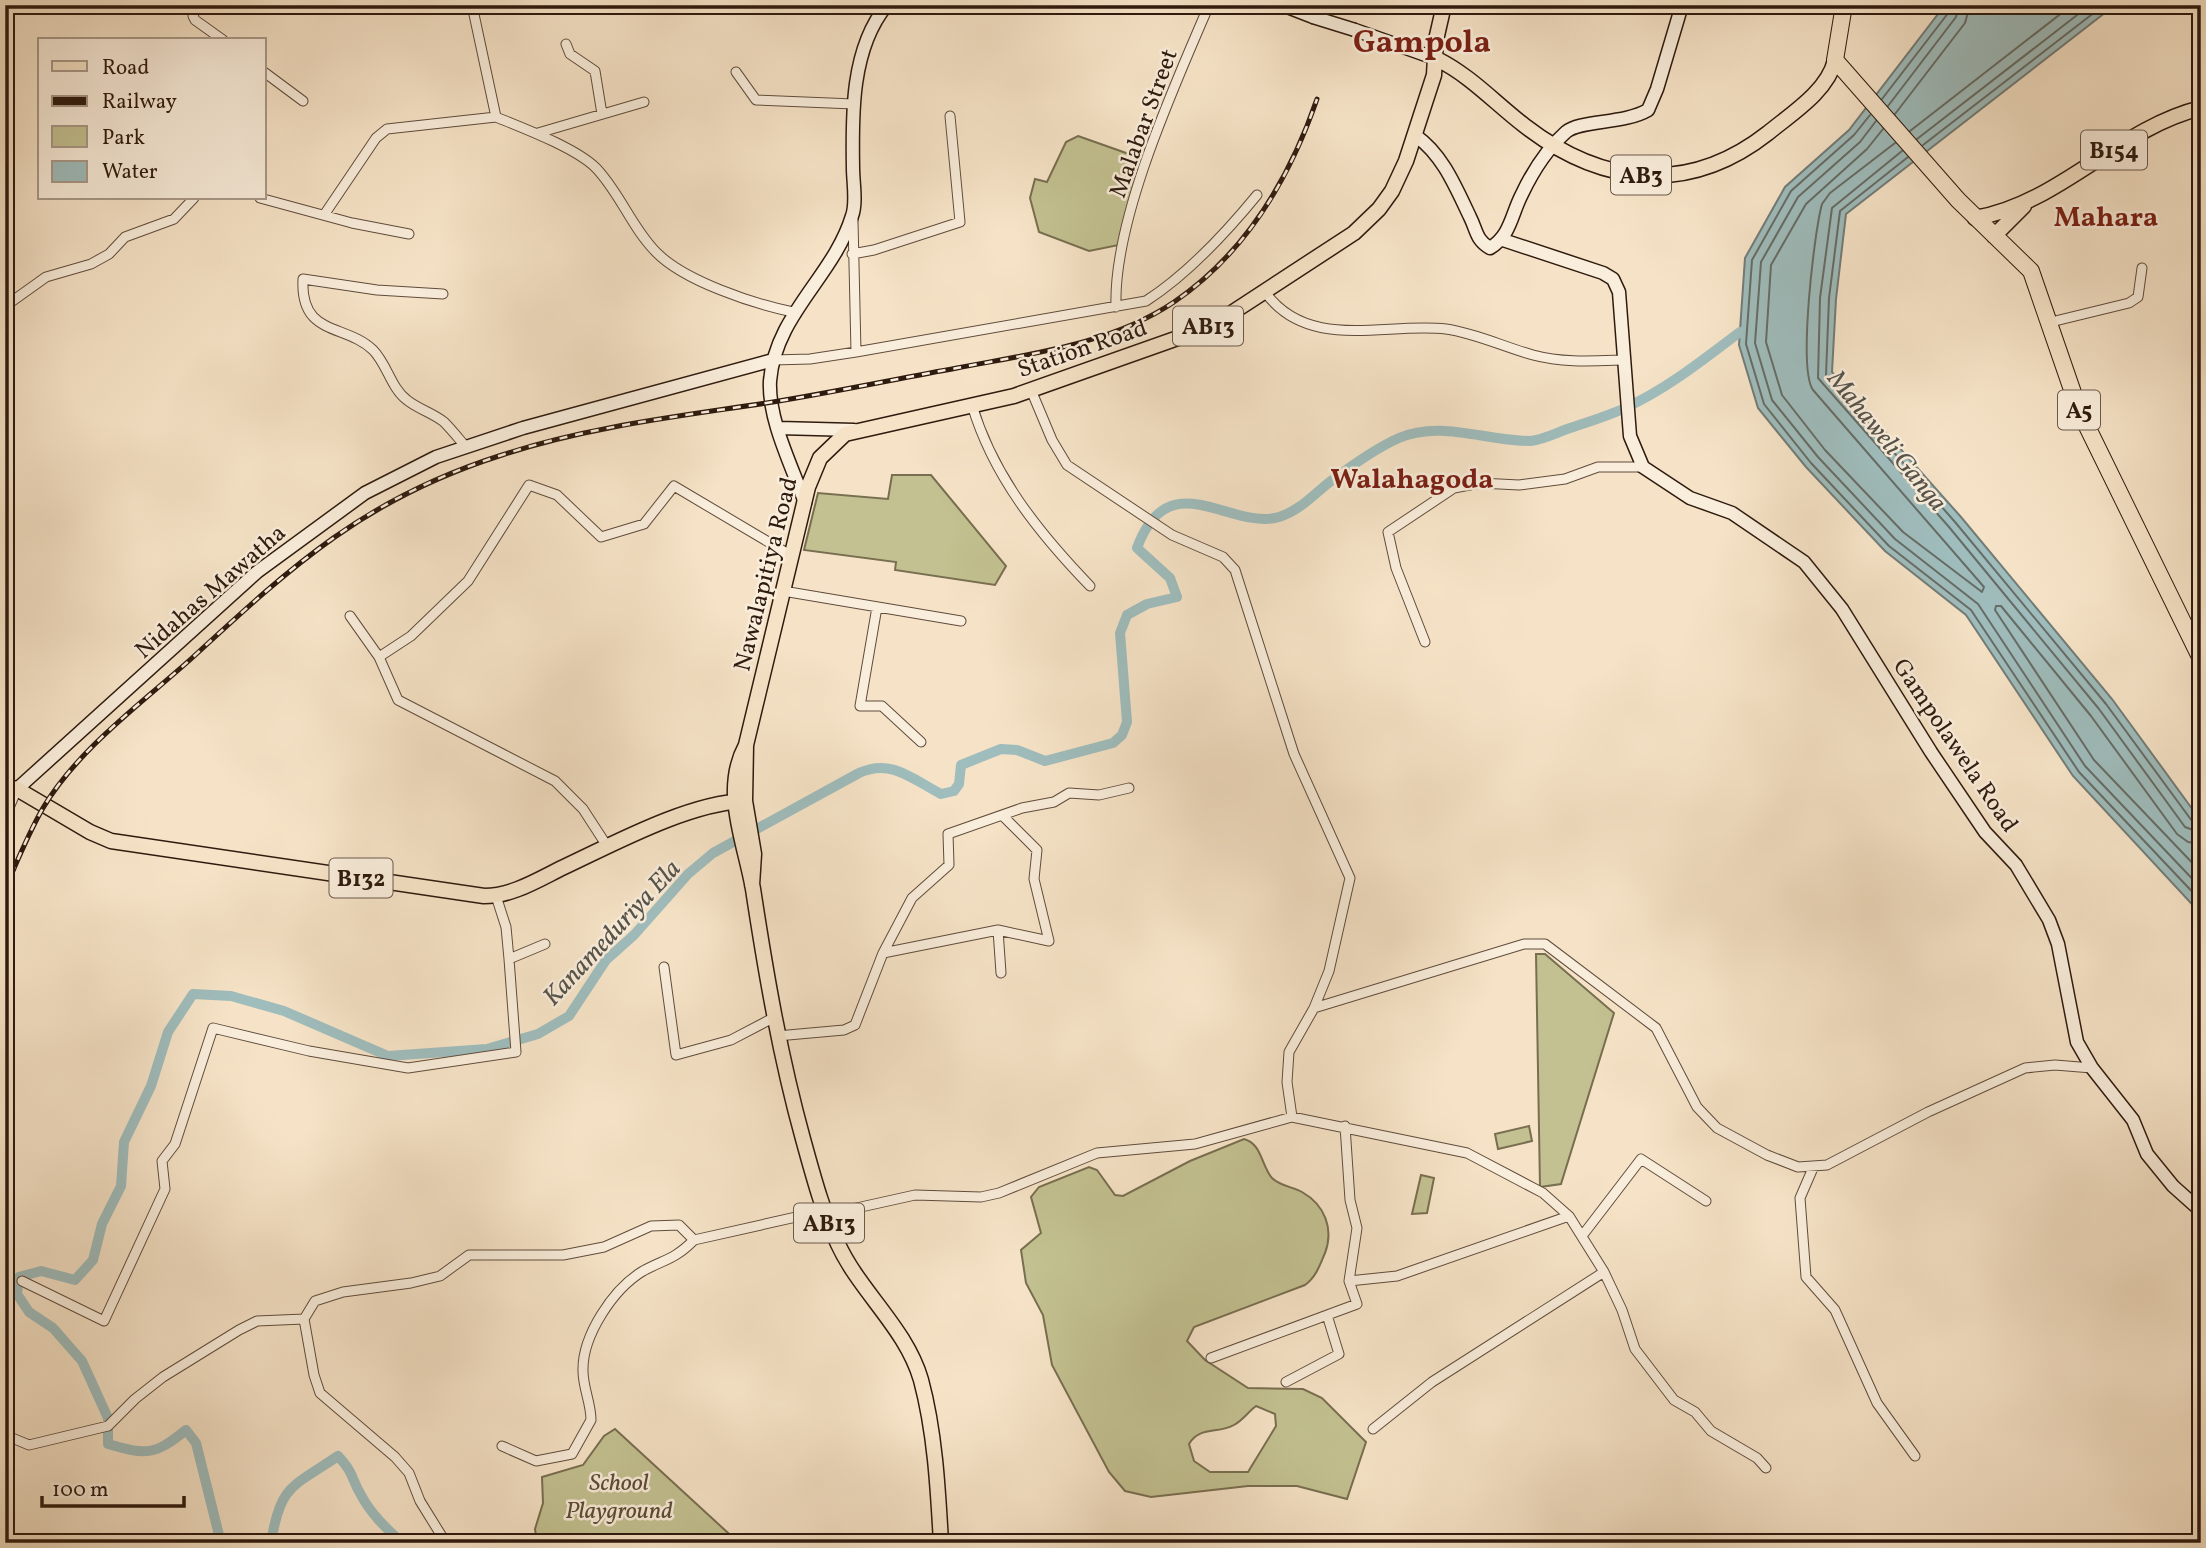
<svg xmlns="http://www.w3.org/2000/svg" width="2206" height="1548" viewBox="0 0 2206 1548" font-family="Vollkorn,serif">
<rect width="100%" height="100%" fill="#f6e3c7"/>
<filter id="stains"><feTurbulence type="fractalNoise" baseFrequency=".00286" numOctaves="4"/><feColorMatrix values="0 0 0 0 .2 0 0 0 0 .09 0 0 0 0 .02 0 0 0 .5 -.17"/></filter>
<radialGradient id="worn" r=".72"><stop offset=".6" stop-color="#630" stop-opacity="0"/><stop offset="1" stop-color="#630" stop-opacity=".3"/></radialGradient>
<!-- green -->
<path fill="#c3c191" stroke="#786e50" stroke-width="2" fill-rule="evenodd" d="M1078 136 1143 159 1119 245 1089 251 1039 232 1030 198 1035 179 1047 182 1066 142Z
M892 475H931L1006 566 995 585 895 570 896 562 804 550 818 493 888 499Z
M1536 954H1545L1614 1013 1561 1184 1540 1187Z
M1529 1126 1532 1141 1498 1149 1495 1134Z
M1244 1139C1262 1144 1261 1165 1272 1178 1280 1186 1293 1187 1302 1192 1325 1205 1334 1229 1325 1253 1320 1265 1316 1277 1305 1285L1194 1327 1187 1341 1205 1360 1248 1388 1303 1389 1322 1398 1366 1442 1347 1499 1297 1486H1248L1151 1497 1125 1491 1109 1472 1052 1365 1043 1315 1026 1283 1021 1250 1041 1233 1031 1197 1039 1187 1089 1167 1097 1170 1115 1195 1123 1196 1190 1161ZM1256 1406 1275 1414 1276 1426 1248 1472H1210L1194 1461 1189 1444C1199 1426 1218 1434 1234 1425 1243 1420 1248 1412 1256 1406Z
M1421 1175 1434 1178 1427 1213 1412 1214Z
M615 1429 739 1543H537L535 1529 543 1503 542 1477 583 1465 604 1436Z"/>
<!-- water -->
<path fill="#9fbdbd" stroke="#727c77" stroke-width="2" d="M1945 5H2115L1846 214 1836 299 1832 372 1961 517 2112 699 2201 821V914L2073 776 1966 615 1885 551 1806 467 1758 408 1739 345 1745 258 1785 187 1849 130Z"/>
<g fill="none" stroke-linecap="round" stroke-linejoin="round">
<!-- shore -->
<path stroke="#666c66" stroke-width="2" d="M1882 99 1949 12 1950 5
M1888 106 1956 17 1959 5
M1895 114 1965 23 1970 5
M1870 115 1854 135 1791 191 1752 260 1746 344 1764 404 1811 463 1889 546 1971 610 2079 772 2201 901
M1876 121 1860 142 1798 197 1761 262 1755 343 1772 400 1818 457 1895 539 1978 604 2085 766 2201 888
M1883 129 1867 149 1806 204 1771 265 1766 342 1782 395 1825 450 1903 532 1982 592 1984 587 1813 390C1798 369 1814 233 1822 204L1830 193 1895 143
M1910 131 2072 5
M1917 139 2090 5
M1923 145 2104 5
M1902 151 1832 208 1820 298 1818 378 1949 527 2099 709 2185 827 2201 833
M1908 157 1840 211 1829 298 1826 375 1955 522 2106 704 2192 821 2201 825
M2201 844 2188 842 2177 834 2091 716 2001 606H1996L1995 610 2094 760 2201 872"/>
<!-- canal -->
<path stroke="#9fbdbd" stroke-width="10" d="M221 1543 196 1443 186 1430C154 1456 146 1455 108 1444V1418L82 1361 53 1328 29 1312 17 1294 19 1277 41 1271 75 1280 93 1260 102 1224 121 1186 124 1142 151 1086 168 1032 193 994 231 996 284 1011 388 1056 487 1049 538 1034 569 1016 606 960 634 935 688 874 713 853 859 773C891 758 912 779 941 794L954 791 959 784 961 765 1001 749 1017 750 1045 761 1113 743 1122 735 1127 722 1120 633 1127 615 1147 604 1177 597 1170 578 1137 548C1169 461 1230 531 1279 517 1301 510 1314 494 1331 481 1351 466 1376 448 1399 438 1441 420 1485 441 1530 441 1543 440 1558 432 1570 428 1588 422 1608 416 1625 408 1667 389 1704 359 1740 332
M271 1543C280 1485 292 1487 338 1456 354 1473 351 1478 361 1495 371 1514 386 1528 402 1543"/>
<!-- street casing -->
<g stroke="#604c3c" stroke-width="11">
<path id="street" d="M197 5 193 16 195 20 223 40
M472 5 496 117C523 128 576 148 596 168 620 193 632 228 656 252 684 281 754 304 793 312
M566 44 570 54 595 71 602 114
M264 72 303 101
M736 72 756 100 854 104
M538 133 644 102
M260 198 352 223 409 234
M324 215 376 138 387 129 496 117
M852 254 874 250 960 222 950 116
M1265 292C1308 352 1385 322 1446 329 1475 333 1504 347 1533 355 1563 363 1592 361 1623 360
M443 294 377 290 303 279C300 337 345 323 373 350 387 364 391 388 407 400 418 409 433 413 444 422 452 430 459 439 466 447
M1116 307C1113 220 1174 87 1209 5
M5 311 11 302 46 277 91 264 109 254 125 237 174 219 194 198
M2051 322 2129 303 2138 297 2142 268
M856 352 1146 301C1188 274 1225 234 1257 195
M773 360 810 359 856 352 853 220
M1031 390 1052 440 1067 465 1172 535 1223 557 1235 570 1294 754 1350 878 1329 971 1314 1008 1289 1052 1287 1082 1292 1117
M972 405C993 476 1039 533 1090 586
M783 591 961 621
M877 607 860 706H882L921 742
M350 616 379 657 398 700 555 781 583 809 607 846
M1425 642 1396 568 1388 532 1454 488 1480 483 1519 485 1565 479 1598 467H1643
M379 657 411 636 468 581 529 485 557 495 601 537 644 524 674 486 792 556
M5 817 17 789
M496 896 506 927 509 959 545 944
M883 953 998 930
M664 967 676 1055 731 1040 773 1018
M1001 973 998 930 1049 941 1034 879 1037 850 1004 817
M1314 1008 1524 944H1545L1656 1028 1697 1107 1717 1128 1767 1155 1798 1167 1827 1165 1928 1112 2025 1068 2055 1065 2092 1068
M777 1036 844 1030 855 1025 883 953 912 898 949 865 948 834 1022 808 1054 802 1069 793 1099 795 1129 788
M1813 1168 1800 1198 1806 1277 1835 1310 1877 1403 1915 1456
M825 1215 915 1195 981 1197 999 1193 1097 1153 1195 1144 1292 1117 1467 1153 1543 1193 1569 1216 1604 1272 1622 1310 1635 1349 1674 1400 1695 1412 1711 1431 1757 1458 1766 1468
M1582 1236 1641 1159 1706 1201
M694 1240 823 1211
M22 1281 104 1321 165 1189 162 1161 175 1144 213 1028 309 1051 408 1068 516 1052 509 959
M1349 1281 1397 1276 1569 1216
M304 1319 314 1375 320 1393 395 1457 409 1473 420 1501 446 1543
M1211 1358 1357 1304 1349 1281 1357 1228 1350 1200 1345 1126
M1286 1382 1339 1354 1327 1315
M1373 1429 1432 1382 1604 1272
M5 1435 29 1445 108 1426 135 1399 163 1377 239 1330 257 1321 304 1319 315 1301 343 1292 411 1283 440 1276 469 1255H563L604 1247 651 1226 679 1225 694 1240
M502 1446 536 1461 572 1454 591 1420C591 1403 583 1388 583 1371 582 1336 613 1289 643 1271 665 1259 674 1260 694 1240"/>
</g>
<!-- secondary casing -->
<g stroke="#2e1a0e" stroke-width="15">
<path id="secondary" d="M1282 5 1313 17
M1355 30 1437 59
M1416 136C1443 155 1456 188 1470 217 1477 231 1476 240 1490 248 1511 235 1511 215 1522 194 1532 173 1548 148 1566 132 1580 120 1624 124 1648 110L1657 89 1682 5
M1503 240 1603 273 1613 279 1619 292 1630 436 1643 467 1690 498 1732 513 1804 562 1842 609 1931 752 1985 832 2016 865 2049 920 2058 944 2077 1042 2092 1068 2133 1120 2147 1154 2173 1186 2201 1211
M779 428 854 430
M805 503C792 466 768 420 770 381 775 315 834 276 852 216 857 203 853 182 853 168 852 115 851 48 887 5
M17 789 257 572 365 493 436 457 523 428 773 360"/>
</g>
<!-- primary casing -->
<g stroke="#2e1a0e" stroke-width="17">
<path id="primary" d="M1437 59C1471 76 1495 103 1525 126 1603 186 1689 195 1768 133 1791 114 1828 91 1835 60
M1975 218C2059 204 2119 128 2201 108
M1994 236 2024 206
M746 745C721 791 745 842 753 889 766 974 780 1056 803 1139 813 1175 822 1210 838 1244 860 1292 906 1328 921 1380 935 1432 938 1489 941 1543
M5 786 17 789 90 832 111 841 484 896C513 896 539 879 564 867 615 843 689 803 744 801
M752 885 754 854 745 801 746 745 808 487 820 458 845 434 1014 396 1192 333 1230 314 1354 233 1379 209 1392 191 1406 161 1434 75 1436 40 1444 5"/>
</g>
<!-- highway casing -->
<g stroke="#2e1a0e" stroke-width="18">
<path id="highway" d="M1844 5 1835 60 1958 200 2031 271 2079 410 2201 659"/>
</g>
<!-- street -->
<use href="#street" stroke="#f9eddb" stroke-width="9"/>
<!-- secondary -->
<use href="#secondary" stroke="#f9eddb" stroke-width="12"/>
<!-- primary -->
<use href="#primary" stroke="#f6e3c7" stroke-width="14"/>
<!-- highway -->
<use href="#highway" stroke="#f6e3c7" stroke-width="16"/>
<!-- rail casing -->
<g stroke="#2e1a0e" stroke-width="5">
<path id="rail" d="M5 889C17 862 28 834 43 808 78 749 142 703 192 658 294 564 366 498 502 455 590 426 682 416 773 402 835 392 896 379 957 368 1030 354 1112 344 1174 302 1246 253 1289 180 1317 99"/>
</g>
<!-- rail -->
<use href="#rail" stroke="#f9eddb" stroke-width="2.5" stroke-dasharray="8" stroke-linecap="butt"/>
<!-- secondary-bridge casing -->
<g stroke="#2e1a0e" stroke-width="15" stroke-linecap="butt">
<path id="secondary-bridge" d="M1313 17 1355 30"/>
</g>
<!-- secondary-bridge -->
<use href="#secondary-bridge" stroke="#f9eddb" stroke-width="12"/>
</g>
<g text-anchor="middle" stroke-width="5" stroke-linejoin="round" paint-order="stroke">
<!-- shield labels -->
<g fill="#f9eddb" stroke="#6b594c" stroke-width="2">
<rect x="2081" y="130.5" width="66" height="39" rx="5"/>
<rect x="1611" y="155.5" width="60" height="39" rx="5"/>
<rect x="1173" y="306.5" width="70" height="39" rx="5"/>
<rect x="2058" y="390.5" width="42" height="39" rx="5"/>
<rect x="329.5" y="858.5" width="63" height="39" rx="5"/>
<rect x="794" y="1203.5" width="70" height="39" rx="5"/>
</g>
<g font-size="23" font-weight="bold" fill="#2e1a0e">
<text x="2114" y="158">B154</text>
<text x="1641" y="183">AB3</text>
<text x="1208" y="334">AB13</text>
<text x="2079" y="418">A5</text>
<text x="361" y="886">B132</text>
<text x="829" y="1231">AB13</text>
</g>
<!-- street labels -->
<g font-size="24" fill="#2e1a0e" stroke="#f9eddb">
<text transform="translate(1143 123) rotate(-70)" y="8">Malabar Street</text>
<text transform="translate(1082 348) rotate(-19)" y="8">Station Road</text>
<text transform="translate(765 574) rotate(-76)" y="8">Nawalapitiya Road</text>
<text transform="translate(210 591) rotate(-41)" y="8">Nidahas Mawatha</text>
<text transform="translate(1956 745) rotate(56)" y="8">Gampolawela Road</text>
</g>
<!-- park labels -->
<g font-size="24" font-style="italic" fill="#5b4c35" stroke="#f9eddb">
<text x="619" y="1490">School<tspan x="619" dy="28">Playground</tspan></text>
</g>
<!-- water labels -->
<g font-size="26" font-style="italic" fill="#56534b" stroke="#f9eddb">
<text transform="translate(1888 440) rotate(51)" y="9">Mahaweli Ganga</text>
<text transform="translate(611 932) rotate(-47)" y="9">Kanameduriya Ela</text>
</g>
<!-- quarter labels -->
<g font-size="28" font-weight="bold" fill="#7a1f14" stroke="#f9eddb">
<text x="2106" y="226">Mahara</text>
<text x="1412" y="488">Walahagoda</text>
</g>
<!-- district labels -->
<g font-size="32" font-weight="bold" fill="#7a1f14" stroke="#f9eddb">
<text x="1422" y="52">Gampola</text>
</g>
</g>
<!-- margin -->
<rect width="2206" height="1548" fill="none" stroke="#f6e3c7" stroke-width="28"/>
<rect x="7" y="7" width="2192" height="1534" fill="none" stroke="#2e1a0e" stroke-width="3.5"/>
<rect x="14" y="14" width="2178" height="1520" fill="none" stroke="#2e1a0e" stroke-width="2"/>
<!-- legend -->
<rect x="38" y="38" width="228" height="161" fill="#f9eddb" stroke="#a89989" stroke-width="2"/>
<rect x="52" y="61" width="35" height="10" fill="#f6e3c7" stroke="#a89989" stroke-width="2"/>
<text x="102" y="74" font-size="21" fill="#2e1a0e">Road</text>
<rect x="52" y="96" width="35" height="10" fill="#2e1a0e" stroke="#a89989" stroke-width="2"/>
<text x="102" y="108" font-size="21" fill="#2e1a0e">Railway</text>
<rect x="52" y="126" width="35" height="21" fill="#c3c191" stroke="#a89989" stroke-width="2"/>
<text x="102" y="144" font-size="21" fill="#2e1a0e">Park</text>
<rect x="52" y="161" width="35" height="21" fill="#9fbdbd" stroke="#a89989" stroke-width="2"/>
<text x="102" y="178" font-size="21" fill="#2e1a0e">Water</text>
<!-- scale -->
<path d="M42 1496v10h142v-10" fill="none" stroke="#2e1a0e" stroke-width="3.5"/>
<text x="52" y="1496" font-size="21" fill="#2e1a0e" stroke="#f9eddb" stroke-width="5" paint-order="stroke">100 m</text>
<rect width="100%" height="100%" filter="url(#stains)"/>
<rect width="100%" height="100%" fill="url(#worn)"/>
</svg>
